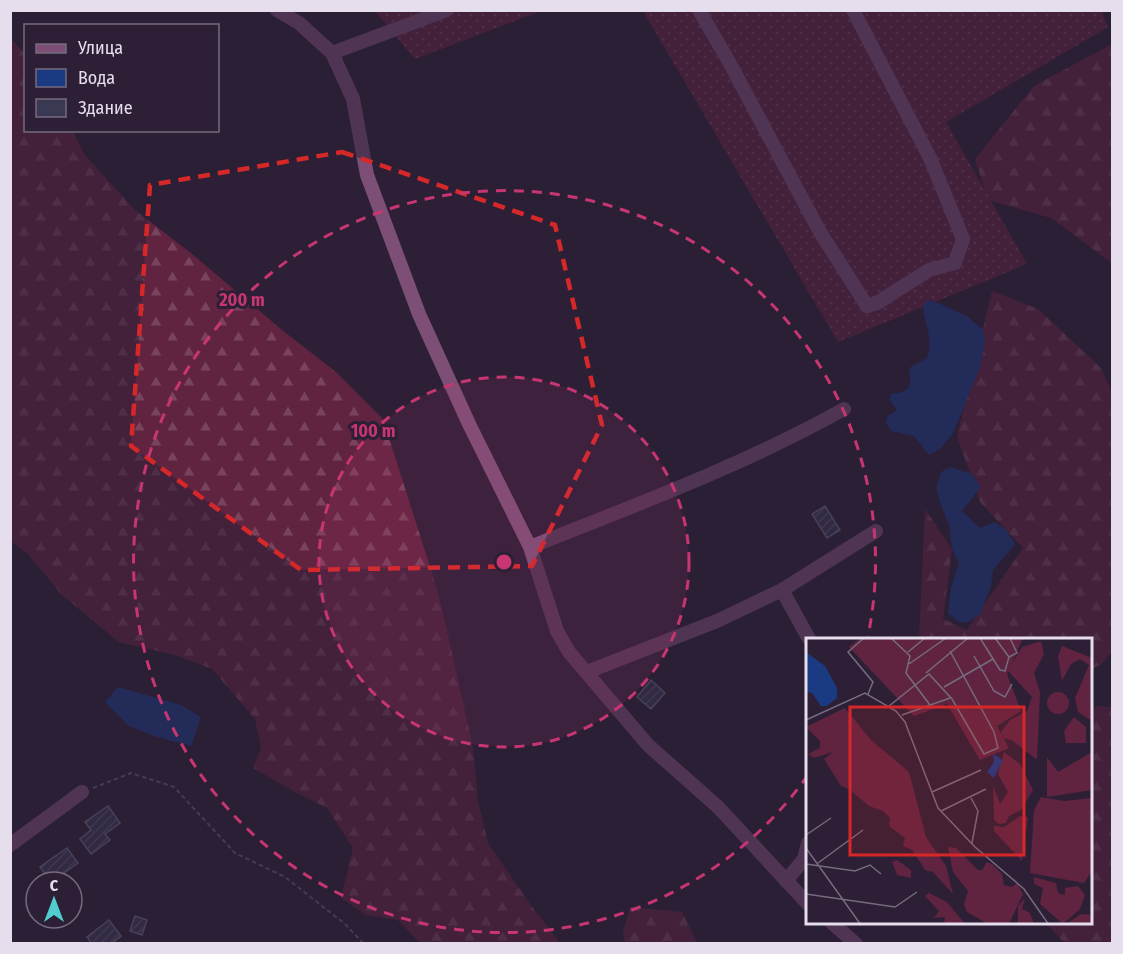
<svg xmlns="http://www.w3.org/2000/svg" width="1123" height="954" viewBox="0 0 1123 954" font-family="'Fira Sans Condensed',sans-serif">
<defs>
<pattern id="forest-firs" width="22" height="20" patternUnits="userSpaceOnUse" patternTransform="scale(1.5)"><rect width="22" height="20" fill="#612440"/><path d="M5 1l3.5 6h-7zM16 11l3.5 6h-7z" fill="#78435c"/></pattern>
<pattern id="garden-dots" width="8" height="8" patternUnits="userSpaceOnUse" patternTransform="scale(1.5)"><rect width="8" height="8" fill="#612440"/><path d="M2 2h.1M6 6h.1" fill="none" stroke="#78435c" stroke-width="1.8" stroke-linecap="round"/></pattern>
<pattern id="building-hatch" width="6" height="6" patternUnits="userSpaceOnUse" patternTransform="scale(1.5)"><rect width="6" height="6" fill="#3a3953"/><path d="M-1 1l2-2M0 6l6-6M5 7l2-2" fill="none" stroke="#56556c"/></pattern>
</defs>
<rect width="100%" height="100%" fill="#2c1f36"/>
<!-- forest -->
<path fill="url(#forest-firs)" d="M11 39 25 54 26 130 73 131 84 154 135 210 192 254 282 330 336 372 383 419 437 589 446 626 473 748 478 801 488 843 530 904 560 943H420L398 920 366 915 341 898 353 848 327 808 297 793 253 768 261 749 255 719 212 669 175 655 119 642 62 595 28 554 11 541Z
M1112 44V263L1051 218 988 200 975 159 1034 86Z
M992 291 1038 309 1100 367 1112 392V650L1103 663 1092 669V639H919L925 509 952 549 943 619 967 630 1023 548 980 502 957 436Z
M1097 706 1112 707V943H1064L1046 923 1092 922V710Z
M630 907 682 912 697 943H625L623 931Z"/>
<!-- garden -->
<path fill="url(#garden-dots)" d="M1101 10 1108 27 946 122 1027 264 838 342 643 11Z
M375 11H541L415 59Z"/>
<!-- water -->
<path fill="#1a3a81" d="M928 300 943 305 968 317 983 330 985 342 980 367 960 417 952 435 940 449 929 455 914 436 891 431 886 422 888 416 897 410 889 399 891 394C912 392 911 387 909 368L927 358C934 335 924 326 923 305Z
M950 467 972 474 981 487 962 511 980 528 995 522 1007 531 1015 544 993 570 991 586 980 615 966 623 956 620 948 613 951 588 959 563 952 549 950 528 940 502 936 488 941 472Z
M118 687 181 705 201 717 191 746 154 736 129 726 105 702Z"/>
<!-- building -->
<path fill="url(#building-hatch)" stroke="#696985" stroke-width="1.5" d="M825 506 840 530 827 538 812 514Z
M651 680 665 693 651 709 637 697Z
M108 806 120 823 105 834 110 840 91 854 80 839 91 830 85 822Z
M67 848 78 863 51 882 40 867Z
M135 916 147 920 142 935 130 931Z
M109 920 121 936 111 944H92L87 937Z"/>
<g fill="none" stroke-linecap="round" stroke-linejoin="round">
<!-- path -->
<path stroke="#665b6f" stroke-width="2" stroke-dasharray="4.5 3" stroke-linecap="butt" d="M93 788 131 773 174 787 235 853 285 877 345 924 364 944"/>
<!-- minor -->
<path stroke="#7d4f77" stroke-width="14" d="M277 10 299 23 332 53 353 99 367 175 419 314 469 424 530 547 557 631 569 652 648 745 718 807 808 904
M699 10 728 60 820 232 867 306 877 303 929 270 955 263 963 239 930 158 853 10
M332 53 447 10
M530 547C636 505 744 465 844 409
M782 590 809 639
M587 672 717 621 782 590 876 531
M10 845 82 792
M786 881 804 859 808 843
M831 922 856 944"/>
</g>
<!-- marked area -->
<path d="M0 0H1123V954H0ZM342 152 555 225 602 425 532 566 301 570 131 446 150 185Z" fill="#2c1f36" fill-opacity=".55" fill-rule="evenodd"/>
<path fill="none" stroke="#d62828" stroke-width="4.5" stroke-dasharray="12 8" stroke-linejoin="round" d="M342 152 555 225 602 425 532 566 301 570 131 446 150 185Z"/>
<!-- distance rings -->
<circle cx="504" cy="562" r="185" fill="#c73671" fill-opacity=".12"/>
<g fill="none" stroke="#c73671" stroke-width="3" stroke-dasharray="10 8">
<circle cx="504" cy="562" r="185"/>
<path d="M808 775A371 371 0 1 1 868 636"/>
</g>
<!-- overview -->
<g transform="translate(806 638)">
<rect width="286" height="286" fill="#2c1f36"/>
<path d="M219 260 216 271 224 275 228 286H212V268ZM275 276 286 277V286H260Z" fill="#612440"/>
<path d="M235 3 238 16 228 35 234 54 231 122 207 103 197 100 195 94 204 82 221 73 226 59 202 33 206 25 216 9ZM256 8 286 20V83L272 74 269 60 283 27 274 21 265 26 256 43 252 18ZM241 65a11 11 0 1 1 22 0a11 11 0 1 1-22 0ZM39 70 65 102 103 134 120 199 140 228 147 256 127 234 119 232 106 212 97 208 99 200 83 188 84 180 77 173 63 168 43 151 35 148 18 121 27 114 8 120 2 116 14 110V103L0 89ZM268 79 280 89V105H260L258 93ZM198 114 214 126 227 152 215 172 203 178 200 185 193 186 188 182 187 148 194 166 202 154 192 136ZM286 114V152L241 159V119L252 134ZM235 159 258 163 286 160V233L278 245 224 235 228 172ZM214 178 222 179 216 223 188 193V188L198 189ZM142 209 150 210 172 232H176L181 224 186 226 196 236 198 247 206 249 211 245 217 256 203 286H182L161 274 158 267 162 253 147 234ZM91 222 105 232V240L91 237 86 224ZM228 239 250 245 252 255 259 257V250L272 248 279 257 274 271 257 286 234 266 237 250 228 246ZM123 255 141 264 159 286H138L139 279 128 280 133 273 119 258Z" fill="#612440"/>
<path d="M54 0H217L201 36 215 73 191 88 203 110 174 122 141 66 108 78 43 9Z" fill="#612440"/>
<path d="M0 14 19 28 31 50V60L21 68H15L6 55 0 54ZM187 116 197 122 188 140 181 134 188 124Z" fill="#1a3a81"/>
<path fill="none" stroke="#766b7f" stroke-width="1.5" d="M58 0 42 14 67 44 62 56M85 0 104 18 100 35 124 67M174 0 194 32 199 33 203 19M189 0 203 19 211 15 204 0M102 14 119 0M168 18 188 53 199 59 206 46M103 26 140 0M120 35 162 0M138 49 187 21M83 68 123 36 146 61 178 116 192 110 188 94 144 13M96 77 144 60M0 82 59 55 90 73 99 84 132 170 169 209 218 251 243 287M126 154 175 132M165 160 172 173 166 205M135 173 180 151M0 197 25 180M0 210 55 287M12 225 57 192M0 226 49 233 64 227 75 236M0 256 89 269 111 254"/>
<path fill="#d62828" fill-opacity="0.15" stroke="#d62828" stroke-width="3" d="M44 69H218V217H44Z"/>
<rect width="286" height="286" fill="none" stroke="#e6deed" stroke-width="3"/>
</g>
<circle cx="504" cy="562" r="9" fill="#c73671" stroke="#2c1f36" stroke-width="3"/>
<g font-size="18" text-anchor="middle" font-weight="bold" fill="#c73671" stroke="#2c1f36" stroke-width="6" stroke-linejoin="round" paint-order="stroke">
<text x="242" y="306">200 m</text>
<text x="373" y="437">100 m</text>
</g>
<!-- border -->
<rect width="1123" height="954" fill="none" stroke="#e6deed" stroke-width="24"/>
<!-- legend -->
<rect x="24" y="24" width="195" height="108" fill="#2c1f36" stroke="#766b7f" stroke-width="1.5"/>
<rect x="36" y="44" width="30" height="9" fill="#7d4f77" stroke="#766b7f" stroke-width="1.5"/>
<text x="78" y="54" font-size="18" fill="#e6deed">Улица</text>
<rect x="36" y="69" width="30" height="18" fill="#1a3a81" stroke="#766b7f" stroke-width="1.5"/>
<text x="78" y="84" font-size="18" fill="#e6deed">Вода</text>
<rect x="36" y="99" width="30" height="18" fill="#3a3953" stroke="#766b7f" stroke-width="1.5"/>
<text x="78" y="114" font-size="18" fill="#e6deed">Здание</text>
<!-- north arrow -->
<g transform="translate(54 900)"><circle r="28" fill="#2c1f36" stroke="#766b7f" stroke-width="1.5"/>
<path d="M0-4.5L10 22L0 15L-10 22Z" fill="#52cdce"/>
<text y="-9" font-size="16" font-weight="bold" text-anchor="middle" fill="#e6deed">С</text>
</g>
</svg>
